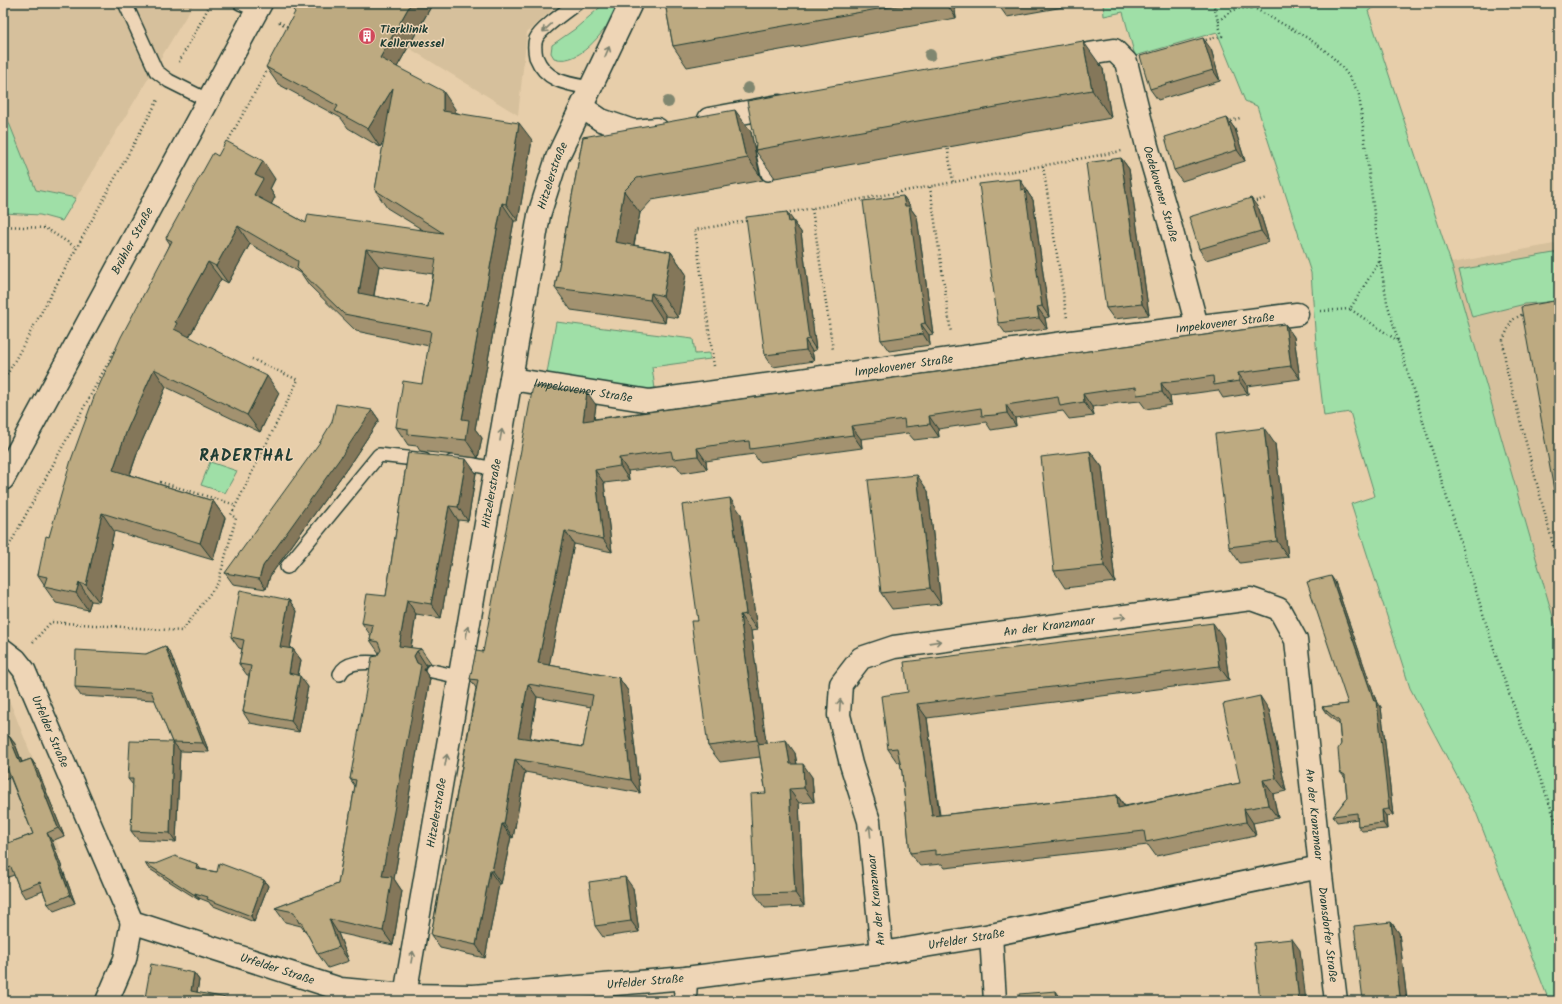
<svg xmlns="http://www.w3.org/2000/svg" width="1562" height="1004" viewBox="0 0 1562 1004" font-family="Kalam,sans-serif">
<rect width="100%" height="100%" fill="#e7ceaa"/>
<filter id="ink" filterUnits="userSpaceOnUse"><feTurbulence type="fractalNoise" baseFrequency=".025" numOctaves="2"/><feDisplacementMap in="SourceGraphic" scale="8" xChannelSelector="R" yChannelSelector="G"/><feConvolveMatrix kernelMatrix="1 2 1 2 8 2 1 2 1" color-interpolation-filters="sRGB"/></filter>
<g filter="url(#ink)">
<!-- built -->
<path fill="#d6c09c" d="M3 3H194L76 198 3 183Z
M340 3H560L527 32 518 115 339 5Z
M1559 243V638L1451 263Z
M3 685 64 836 55 839 61 852 57 854 75 903 54 911 46 890 25 898 16 875 3 880Z"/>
<!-- green -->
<path fill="#9fdfa7" stroke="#5f8e6e" d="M605 3H623C609 23 582 68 554 58L551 53 552 45 575 29Z
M1103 3H1383L1368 11 1451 263 1559 638V1001H1549L1476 812 1410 688 1351 504 1375 496 1350 412 1324 416 1317 358 1311 273 1257 106 1245 101 1217 32 1135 56 1123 12 1104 16Z
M3 108 36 190 76 198 62 221 40 215 3 213Z
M1559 252V301L1525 304 1472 317 1459 270Z
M556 322 693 339 695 354 710 353V359L652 367 655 389 644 391 547 373Z
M210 462 237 471 225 493 201 485Z"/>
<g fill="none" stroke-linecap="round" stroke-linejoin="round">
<!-- service casing -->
<g stroke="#1f3d34" stroke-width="16">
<path id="service" d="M125 3 156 71 169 81 209 101
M240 3 257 10
M577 3C568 10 540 29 536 39 534 44 535 52 536 57 546 82 568 84 591 88
M762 149 768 174
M452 462 475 465 495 469
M287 567 379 455 424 460
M432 671 460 677
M340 674C347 659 369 663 383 663"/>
</g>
<!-- minor casing -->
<g stroke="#1f3d34" stroke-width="25">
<g id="minor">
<path id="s1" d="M1063 58 1114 50 1126 62 1147 146 1171 228 1197 326"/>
<path d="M582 107 601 120 633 131 657 129"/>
<path d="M709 119 779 106"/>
<path id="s2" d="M511 379 650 401 1071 342 1297 314"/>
<path id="s3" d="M3 650 16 660 24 670 132 922 340 989 405 995 473 996 686 978 882 953 991 935 1320 867"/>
<path d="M991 935 995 1001"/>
<path id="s4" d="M882 953 869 821 851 764 839 715 841 684 861 658 894 647 1251 599 1279 609 1296 640 1320 867 1336 1001"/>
<path d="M107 1001 125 959 132 922"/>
<path id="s5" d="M404 1001 539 215 557 158 631 3"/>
<path d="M685 1001 686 978"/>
</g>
</g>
<!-- secondary casing -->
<g stroke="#1f3d34" stroke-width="25">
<g id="secondary">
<path id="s6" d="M3 479 261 3"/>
</g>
</g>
<!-- path -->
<path stroke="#1f3d34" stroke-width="2.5" stroke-dasharray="1 3" stroke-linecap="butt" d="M1213 3 1218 21
M1246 3C1290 31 1336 43 1359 95L1380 261 1387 302 1398 341 1499 665 1559 830
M279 22 290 28
M1202 41 1222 36 1218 22C1231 9 1236 8 1253 8
M179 62 211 3
M1227 122 1240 118
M227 143 269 67
M947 145 953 182
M1043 166 1067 318
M930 187 951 333
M1252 202 1267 198
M812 209 833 350
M786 213 1122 151
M3 226 45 228 77 248
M1379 262 1350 309 1398 341
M1321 311 1350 309
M1525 313 1512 320 1503 340 1506 367 1559 567
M714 366 695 230 750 220
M3 382 159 98
M160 482 236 505
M3 557 115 350
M33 642 51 622 182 631 218 583 236 518 231 515 298 380 252 359"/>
<!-- service -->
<use href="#service" stroke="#eed5b6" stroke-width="13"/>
<!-- minor -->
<use href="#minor" stroke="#eed5b6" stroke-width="22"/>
<!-- secondary -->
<use href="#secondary" stroke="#eed5b6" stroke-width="22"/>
</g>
<!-- trees -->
<g fill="#808770">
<circle cx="930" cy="55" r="6"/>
<circle cx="748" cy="88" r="6"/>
<circle cx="668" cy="102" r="6"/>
</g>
<!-- wall -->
<path fill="#a3926f" stroke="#1f3d34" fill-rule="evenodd" d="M433 3 397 67 455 109V112L532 140 518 221H514L475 429 482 438 478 458 420 451 417 446 408 445 396 427 422 384 429 346 356 331 309 285 301 273 250 244 228 283 221 279 189 337 279 393 260 432 166 387 139 448 130 475 213 501 225 518 213 560 114 531 99 602 91 601 88 610 56 603 44 586V584L38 575 49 537 170 244 166 238 218 156 275 179 270 189 275 197 271 204 306 223 423 230 387 208 375 190 384 141 380 147 348 128 341 118 278 84 266 67ZM379 266 433 274 428 307 374 296Z
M665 3H954L956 18 687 67 673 46Z
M997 3H1086L1007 17Z
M1211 49 1220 81 1158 100 1150 89Z
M1103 69 1111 118 775 178 755 150Z
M1227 118 1235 129 1245 161 1182 181 1174 170Z
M751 132 760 176 763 180 652 200 640 213 634 245 671 252 686 274 678 318 666 316 665 323 571 310 555 288 583 137Z
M1121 158 1129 169 1149 315 1114 319 1106 308Z
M1027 190 1028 193 1033 200 1049 317 1045 318 1047 329 1006 334 998 323Z
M903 196 911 207V209L917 217 933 334 929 335 930 345 889 351 881 340Z
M1259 209 1269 242 1206 260 1199 249Z
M795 223V225L801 232 816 350 812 351 814 361 773 367 765 355Z
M1285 324 1294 337 1300 379 1247 386 1248 394 1223 398 1218 390 1196 393 1170 396 1171 405 1146 409 1140 401 1119 403 1092 407 1094 416 1069 419 1063 411 1015 418 1016 426 1004 428 991 430 986 422 938 429 939 437 914 440 908 433 861 439 862 448 759 462 754 454 732 457 706 461 707 469 682 473 676 465 628 471 629 480 604 483 612 552 574 544 549 665 619 678 628 691 640 793 525 772 513 838 511 837 501 884H499L485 958 440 948 431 935 476 688 470 679 596 405 594 419ZM537 697 591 707 583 747 530 738Z
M372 410 379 420 348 467 270 576 266 589 233 584 225 573Z
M1275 444 1288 557 1240 563 1229 547Z
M1090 451 1102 467 1115 582 1065 588 1054 571Z
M408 453 476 473 468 521 458 520 441 618 416 614 411 648 421 649 431 663 426 665 424 670 430 679 394 879 402 891 393 945 338 933 349 961 328 968 318 954 309 937 301 926 285 922 275 908 338 884 355 786 350 779 377 656 379 653 370 640 371 636 362 623 386 596Z
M928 491 941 604 892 609 881 593Z
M741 514 757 630 751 631 766 743 795 753 797 764 812 777 814 802 799 803 804 906 765 908 755 894 766 793 760 757 720 762 708 746 698 621Z
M1335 582 1376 701 1381 707 1393 815 1386 816 1387 829 1362 831 1358 826V819L1337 822 1333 816 1347 798 1345 778 1340 772 1341 744 1339 724 1326 713 1322 707 1348 704Z
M289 600 297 611 290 648 293 649 301 660 298 676 308 687 299 732 250 723 243 712 249 675H247L239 664 242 649 239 648 231 637Z
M1223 637 1229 680 927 718 940 815 1117 795 1125 806 1240 783 1269 710 1286 791 1273 794 1278 818 1253 823 1256 836 1156 856 1148 845 945 868 942 864 920 866 910 853 902 772 900 762H897L888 749 908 692Z
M165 646 171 655 209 752 180 751 176 842 138 840 131 831 133 785 128 779 172 742 155 700 81 696 75 687 146 654Z
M9 736 15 744 22 762 31 759 36 766 64 836 52 841 75 903 54 911 48 904 43 891 25 898 20 890 14 875 3 879V845L33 834 10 777 4 779 3 777V739Z
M145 863 155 864H197L200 869 264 880 268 886 254 922 211 905 209 902 199 898V900L148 868Z
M633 888 639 932 603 937 595 926Z
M1391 922 1399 933 1407 1001H1363V1000Z
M194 973 199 980 197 993 241 1001H147L145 998Z"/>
<!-- shaded-wall -->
<path fill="#84775a" stroke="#1f3d34" d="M411 3H433L392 76 380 58Z
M946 3H954L956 18Z
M1203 38 1211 49 1220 81 1213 70Z
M1083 41 1103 69 1111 118 1092 90Z
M393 88 405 106 380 147 368 129Z
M443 91 455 109V128L443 111Z
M735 110 751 132 760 176 763 180 745 154Z
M1227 118 1235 129 1245 161 1237 150Z
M519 123 532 140 518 221 506 204Z
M1121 158 1129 169 1149 315 1142 304Z
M263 161 275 179 270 189 275 197 267 213 254 195 255 175Z
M1020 179 1027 190 1028 193 1033 200 1049 317 1042 306Z
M624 191 640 213 630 264 615 242Z
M903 196 911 207V209L917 217 933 334 925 323Z
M1251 198 1259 209 1269 242 1261 231Z
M502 203 514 221 475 429 482 438 478 458 466 440 462 419Z
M787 212 795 223V225L801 232 816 350 809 339Z
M238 226 250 244 228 283 216 266Z
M366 249 379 266 371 311 359 293Z
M671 252 686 274 678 318 663 296Z
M208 262 221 279 188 339 174 329 175 322Z
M651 293 666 316 665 323 650 300Z
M1037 307 1045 318 1047 329 1039 318Z
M921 324 929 335 930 345 923 334Z
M1285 324 1294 337 1300 379 1291 366Z
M805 340 812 351 814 361 806 350Z
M154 369 166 387 139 448 125 488 113 470 127 430Z
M1238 373 1247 386 1248 394 1239 381Z
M267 376 279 393 260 432 247 415Z
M1161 383 1170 396 1171 405 1162 392Z
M587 392 596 405 592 434 583 421Z
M1083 394 1092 407 1094 416 1084 402Z
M1006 405 1015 418 1016 426 1007 413Z
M372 410 379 420 348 467 270 576 266 589 259 579 263 566Z
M929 416 938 429 939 437 930 424Z
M851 426 861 439 862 448 853 435Z
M1264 428 1275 444 1288 557 1277 541Z
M697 448 706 461 707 469 698 456Z
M1090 451 1102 467 1115 582 1104 566Z
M619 458 628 471 629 480 620 466Z
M466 459 476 473 468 521 458 507Z
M595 470 604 483 612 552 603 539Z
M917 475 928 491 941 604 930 588Z
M730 498 741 514 757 630 746 614Z
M213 501 225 518 213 560 200 543Z
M449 506 458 520 441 618 431 604Z
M102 513 114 531 99 602 86 585Z
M565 531 574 544 547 676 538 663Z
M1331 576 1335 582 1378 706 1377 701 1381 707 1393 815 1389 809 1374 701Z
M79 583 91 601 88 610 76 593Z
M289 600 297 611 288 658 280 647Z
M407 600 416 614 409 659 399 646Z
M740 615 751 631 768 756 757 740Z
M1213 623 1223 637 1229 680 1219 666Z
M165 646 171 655 209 752 203 743Z
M293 649 301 660 296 684 289 673Z
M417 651 426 665 424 670 430 679 394 879 402 891 393 945 383 931 382 876 417 663 414 656Z
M300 676 308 687 299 732 291 721Z
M619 678 628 691 640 793 631 780Z
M528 684 537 697 528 750 518 737Z
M1260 696 1269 710 1286 791 1276 778Z
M917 704 927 718 941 830 932 816Z
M9 736 15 744 25 771 20 763Z
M786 740 795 753 799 778 790 764Z
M173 742 180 751 176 842 170 833Z
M31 759 36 766 64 836 58 828Z
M515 759 525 772 513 838 504 824Z
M803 764 812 777 814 802 804 788Z
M1263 780 1273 794 1278 818 1268 805Z
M789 789 799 803 804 906 795 893Z
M1117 795 1126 809 1118 808Z
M1244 809 1253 823 1256 836 1246 822Z
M1382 810 1386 816 1387 829 1383 823Z
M502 824 511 837 501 884 492 871Z
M47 833 52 841 75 903 70 895Z
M197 864 201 870 196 869Z
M490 871 499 884 485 958 476 945Z
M625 877 633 888 639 932 631 921Z
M264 880 268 886 254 922 251 916Z
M195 893 199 898V900L195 895Z
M329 919 338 933 349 961 339 947Z
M1391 922 1399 933 1407 1001H1403L1400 996Z
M1292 939 1300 950 1306 1001H1299Z
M194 973 199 980 196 998 191 991Z
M1056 991 1063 1001H1057Z"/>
<!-- building -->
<path fill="#bdaa81" stroke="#1f3d34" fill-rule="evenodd" d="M295 3H411L380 58 443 91V111L519 123 506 204 502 203 462 419 469 420 466 440 408 434V429L396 427 403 381 422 384 431 331 344 314 297 268 298 261 238 226 216 266 208 262 175 322 177 323 174 329 267 376 247 415 154 369 127 430 113 470 213 501 200 543 102 513 86 585 79 583 76 593 44 586 47 577 38 575 46 536 49 537 71 460 94 397 121 337 172 241 166 238 213 153 218 156 226 141 263 161 255 175 263 179 254 195 306 223 308 214 443 233 375 190 393 88 368 129 335 111 338 106 266 67 295 12 292 9ZM366 249 436 259 428 307 359 293Z
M665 3H911L673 46Z
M1203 38 1213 70 1150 89 1140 56Z
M1083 41 1092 90 755 150 756 144 747 101Z
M735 110 745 154 748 158 637 178 624 191 615 242 671 252 663 296 651 293 650 300 555 288 583 137Z
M1227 118 1237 150 1174 170 1165 137Z
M1121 158 1142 304 1106 308 1086 163Z
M1020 179 1021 190 1025 189 1042 306 1037 307 1039 318 998 323 979 184Z
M903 196 905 206H909L925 323 921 324 923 334 881 340 863 201Z
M1251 198 1261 231 1199 249 1189 217Z
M787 212 789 222 793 221 809 339 805 340 806 350 765 355 746 217Z
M1559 300V518L1521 307Z
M1285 324 1291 366 1238 373 1239 381 1214 385 1213 376 1187 380 1161 383 1162 392 1137 395 1136 387 1110 390 1083 394 1084 402 1060 406 1058 397 1006 405 1007 413 995 415 982 416 981 408 929 416 930 424 905 427 904 419 851 426 853 435 750 449 749 441 723 444 697 448 698 456 673 459 671 451 619 458 620 466 595 470 603 539 565 531 538 663 619 678 631 780 515 759 504 824H502L492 871H490L476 945 431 935 478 680 470 679 476 651 483 652 533 386 587 392 583 421ZM528 684 593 695 583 747 518 737Z
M336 404 372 410 341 457 263 566 259 579 225 573 320 442 332 422Z
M1264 428 1277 541 1229 547 1215 434Z
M1090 451 1104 566 1054 571 1041 457Z
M408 453 466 459 458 507 449 506 431 604 407 600 399 646 421 649 417 651 414 656 417 663 421 665 382 876 392 877 383 931 329 919 339 947 318 954 301 922 299 923 294 912 275 908 338 884 356 780 350 779 372 657 377 656 381 650 378 642 370 640 373 625 362 623 367 594 386 596Z
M917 475 930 588 881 593 868 480Z
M730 498 746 614 740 615 757 740 708 746 691 621H698L682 505Z
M1331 576 1374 701H1377L1389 809 1382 810 1383 823 1358 826 1357 813 1333 816 1347 798 1345 775 1340 772 1338 749 1341 744 1339 721 1322 707 1348 704 1307 582Z
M240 590 289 600 280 647 293 649 289 673 300 676 291 721 243 712 251 666 239 664 244 640 231 637Z
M1213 623 1219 666 917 704 932 816 1117 795 1118 808 1240 783 1223 704 1260 696 1276 778 1263 780 1268 805 1244 809 1246 822 1146 842 1144 831 935 855V850L910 853 902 772 897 748 888 749 881 696 908 692 904 662Z
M165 646 203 743 173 742 170 833 131 831 133 779H128L130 741 172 742 151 691 75 687 76 650 146 654Z
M9 736 20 763 31 759 58 828 47 833 70 895 48 904 40 882 20 890 11 867 3 870V845L33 834 7 768 3 770V739Z
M786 740 790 764H803L804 788 789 789 795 893 755 894 750 794 766 793 758 744Z
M175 856 197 864 196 869 217 872 219 863 264 880 251 916 207 899 208 897 195 893V895L145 863 155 864Z
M625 877 631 921 595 926 589 882Z
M1391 922 1400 996 1363 1000 1354 926Z
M1292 939 1299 1001H1260L1254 943Z
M151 964 194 973 191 991 241 1001H161L145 998Z
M1056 991 1057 1001H1019V994Z"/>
<!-- one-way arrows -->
<defs><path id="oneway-shaft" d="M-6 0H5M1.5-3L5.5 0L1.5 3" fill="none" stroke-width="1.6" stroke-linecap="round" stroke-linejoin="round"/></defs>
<g stroke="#7c816e">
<use href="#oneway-shaft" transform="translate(547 28) rotate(137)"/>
<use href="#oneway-shaft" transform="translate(607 52) rotate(-67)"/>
<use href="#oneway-shaft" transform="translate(501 435) rotate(-80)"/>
<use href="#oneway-shaft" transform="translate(1120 617) rotate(-8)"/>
<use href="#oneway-shaft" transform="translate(467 632) rotate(-80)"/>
<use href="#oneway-shaft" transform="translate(935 642) rotate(-8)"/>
<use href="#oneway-shaft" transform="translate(840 705) rotate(-86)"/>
<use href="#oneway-shaft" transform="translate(446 760) rotate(-80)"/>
<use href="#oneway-shaft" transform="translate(870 831) rotate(-96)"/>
<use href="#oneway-shaft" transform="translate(412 957) rotate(-80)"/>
</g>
</g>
<!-- icons -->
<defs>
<g id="building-disc" transform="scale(0.9)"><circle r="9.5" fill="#d1495b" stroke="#eed5b6"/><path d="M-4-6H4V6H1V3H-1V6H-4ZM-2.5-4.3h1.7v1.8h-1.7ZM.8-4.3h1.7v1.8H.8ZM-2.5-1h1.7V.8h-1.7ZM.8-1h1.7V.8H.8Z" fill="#fff"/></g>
</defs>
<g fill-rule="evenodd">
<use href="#building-disc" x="367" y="36"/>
</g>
<g text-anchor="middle" stroke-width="3" stroke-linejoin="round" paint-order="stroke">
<!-- poi labels -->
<g font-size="12" font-weight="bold" fill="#1f3d34" stroke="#eed5b6" text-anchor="start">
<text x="380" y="33">Tierklinik<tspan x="380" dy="14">Kellerwessel</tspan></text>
</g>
<!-- street labels -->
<g font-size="12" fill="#1f3d34" stroke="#eed5b6">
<text dy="4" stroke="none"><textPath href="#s5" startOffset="839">Hitzelerstraße</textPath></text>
<text dy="4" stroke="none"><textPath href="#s1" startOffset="205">Oedekovener Straße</textPath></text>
<text dy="4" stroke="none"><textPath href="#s6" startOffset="271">Brühler Straße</textPath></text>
<text dy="4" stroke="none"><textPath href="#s2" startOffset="721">Impekovener Straße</textPath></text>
<text dy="4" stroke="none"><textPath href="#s2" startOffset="397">Impekovener Straße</textPath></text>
<text dy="4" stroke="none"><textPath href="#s2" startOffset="73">Impekovener Straße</textPath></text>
<text dy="4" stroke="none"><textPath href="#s5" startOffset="515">Hitzelerstraße</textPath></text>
<text dy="4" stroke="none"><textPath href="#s4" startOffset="498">An der Kranzmaar</textPath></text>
<text dy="4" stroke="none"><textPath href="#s3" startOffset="96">Urfelder Straße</textPath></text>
<text dy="4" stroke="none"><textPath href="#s5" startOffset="191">Hitzelerstraße</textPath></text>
<text dy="4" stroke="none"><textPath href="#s4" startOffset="942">An der Kranzmaar</textPath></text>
<text transform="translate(876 900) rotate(-96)" y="4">An der Kranzmaar</text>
<text dy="4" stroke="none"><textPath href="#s4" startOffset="1063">Dransdorfer Straße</textPath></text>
<text dy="4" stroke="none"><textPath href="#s3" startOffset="1152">Urfelder Straße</textPath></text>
<text dy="4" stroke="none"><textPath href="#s3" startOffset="456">Urfelder Straße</textPath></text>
<text dy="4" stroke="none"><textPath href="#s3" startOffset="828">Urfelder Straße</textPath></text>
</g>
<!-- district labels -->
<g font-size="16" font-weight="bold" letter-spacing="1" fill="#1f3d34" stroke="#eed5b6">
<text x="247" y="461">RADERTHAL</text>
</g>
</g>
<!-- margin -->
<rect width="1562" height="1004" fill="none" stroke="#eed5b6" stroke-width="16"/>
<rect x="8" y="8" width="1546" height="988" fill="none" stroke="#1f3d34" stroke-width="1.5" filter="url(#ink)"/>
</svg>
